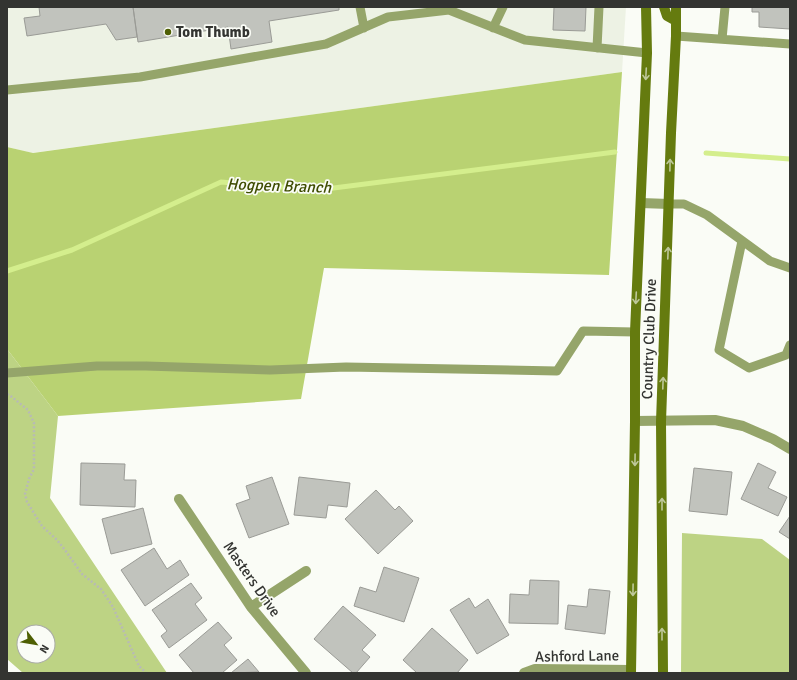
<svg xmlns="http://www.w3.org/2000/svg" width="797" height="680" viewBox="0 0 797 680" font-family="Signika,sans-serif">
<rect width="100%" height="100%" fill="#fafcf6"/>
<!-- built -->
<path fill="#edf2e4" d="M7 7H626L622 72 32 153 7 147Z"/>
<!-- green -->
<path fill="#bdd384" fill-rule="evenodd" d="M7 349 58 416 50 498 167 673H23L7 659ZM24 632H48V656H24Z
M682 533 762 539 790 560V673H681Z"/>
<!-- forest -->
<path fill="#b9d272" d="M622 72 609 275 324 268 301 399 58 416 7 349V147L33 153Z"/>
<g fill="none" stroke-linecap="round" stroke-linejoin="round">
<!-- stream -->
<path stroke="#d4ee8d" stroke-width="5" d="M706 153 790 159
M7 271 72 250 221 182 318 190 615 152"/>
</g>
<!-- building -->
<path fill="#c1c3bd" stroke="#9a9b96" d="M39 7H133L137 37 116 40 106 24 27 36 24 18 40 16Z
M133 7H339V10L269 21 272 42 231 49 228 27 138 42Z
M554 7H586L585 31 553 30Z
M752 7H790V29L759 27V12H752Z
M81 463 125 464 124 480H136L135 507 80 505Z
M758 463 776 472 768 488 787 497 778 516 741 499Z
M694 468 732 472 727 515 689 511Z
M272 477 289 524 249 538 236 504 250 499 246 486Z
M299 477 350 483 347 507 328 505 326 518 294 515Z
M376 490 395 510 399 506 413 521 378 554 345 519Z
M143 508 152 544 111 554 102 519Z
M790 516V539L779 532Z
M154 548 167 569 180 560 189 575 145 606 121 570Z
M384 567 419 578 404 622 354 606 360 587 376 592Z
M530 580 559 581 558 624 509 623 510 594 529 595Z
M191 583 202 598 195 604 207 620 169 648 161 636 167 631 152 610Z
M589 589 610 591 605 634 565 629 568 605 587 607Z
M469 598 475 608 488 599 509 635 477 654 450 610Z
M343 606 376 635 362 650 370 657 356 673H353L314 639Z
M218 622 232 638 224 645 237 660 222 673H194L179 655Z
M432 628 468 660 457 673H417L403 660Z
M248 659 259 672 231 673Z"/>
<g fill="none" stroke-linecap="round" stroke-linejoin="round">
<!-- path -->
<path stroke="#b8bab5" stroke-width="2.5" stroke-dasharray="2 2" stroke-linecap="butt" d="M7 394 12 397 28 410 34 423V469L29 479 25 494 27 502 42 526 57 540 65 550 82 574 101 589 113 607 139 666 146 673"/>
<!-- service -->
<path stroke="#95a56a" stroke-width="9" d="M360 7 364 28
M493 28 503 7
M676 36 790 44
M722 39 725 7
M597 48 599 7
M7 90 140 77 326 44 388 17 449 10 525 40 647 53
M669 204H684L707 215 770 261 790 268
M742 241 719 350 749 368 786 355 790 345
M7 373 97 366H146L270 370 346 367 557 371 583 331 635 332"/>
<!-- minor -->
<path stroke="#95a56a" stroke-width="10" d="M641 203 669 204
M635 421 715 420 743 426 773 439 790 449
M179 499 251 607 306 673
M251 607 306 571
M524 673 535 669 631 670"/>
<!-- secondary -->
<path stroke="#657b0f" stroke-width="10" d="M664 7 667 16 676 21
M631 673 635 421V332L647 53 646 7
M663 673 661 422 671 133 676 36V7"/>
</g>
<!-- one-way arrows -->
<defs><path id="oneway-shaft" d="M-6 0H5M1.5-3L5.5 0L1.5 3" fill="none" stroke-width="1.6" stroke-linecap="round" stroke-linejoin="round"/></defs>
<g stroke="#bec89a">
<use href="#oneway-shaft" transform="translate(646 74) rotate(93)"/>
<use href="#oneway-shaft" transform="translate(670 165) rotate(-89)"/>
<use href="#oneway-shaft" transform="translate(668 253) rotate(-88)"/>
<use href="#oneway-shaft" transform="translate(636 298) rotate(93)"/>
<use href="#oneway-shaft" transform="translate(663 383) rotate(-88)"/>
<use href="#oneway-shaft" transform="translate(635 460) rotate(91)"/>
<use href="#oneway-shaft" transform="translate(662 504) rotate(-90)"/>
<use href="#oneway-shaft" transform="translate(633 590) rotate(91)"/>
<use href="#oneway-shaft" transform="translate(662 634) rotate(-90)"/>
</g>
<!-- markers -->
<circle fill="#4e5f03" stroke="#fafcf6" stroke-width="1.5" cx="168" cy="32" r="4"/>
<g text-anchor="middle" stroke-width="3.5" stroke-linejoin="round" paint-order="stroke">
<!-- poi labels -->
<g font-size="15" font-weight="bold" fill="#333431" stroke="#fafcf6" text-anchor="start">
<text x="176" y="37">Tom Thumb</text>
</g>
<!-- street labels -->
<g font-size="15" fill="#333431" stroke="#fafcf6">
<text transform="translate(649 339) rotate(-88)" y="5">Country Club Drive</text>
<text transform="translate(252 579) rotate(55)" y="5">Masters Drive</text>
<text transform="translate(577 656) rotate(-1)" y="5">Ashford Lane</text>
</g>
<!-- water labels -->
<g font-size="16" font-style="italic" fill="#3e4c01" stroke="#fafcf6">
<text transform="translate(279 185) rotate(2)" y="6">Hogpen Branch</text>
</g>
</g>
<!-- border -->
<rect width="797" height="680" fill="none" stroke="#333431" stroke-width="16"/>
<!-- north arrow -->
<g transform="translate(36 644) rotate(121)"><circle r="19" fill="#fafcf6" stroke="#aaaca7"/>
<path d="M0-3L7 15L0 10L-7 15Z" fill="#4e5f03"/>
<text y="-6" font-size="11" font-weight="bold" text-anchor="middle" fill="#333431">N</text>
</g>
</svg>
